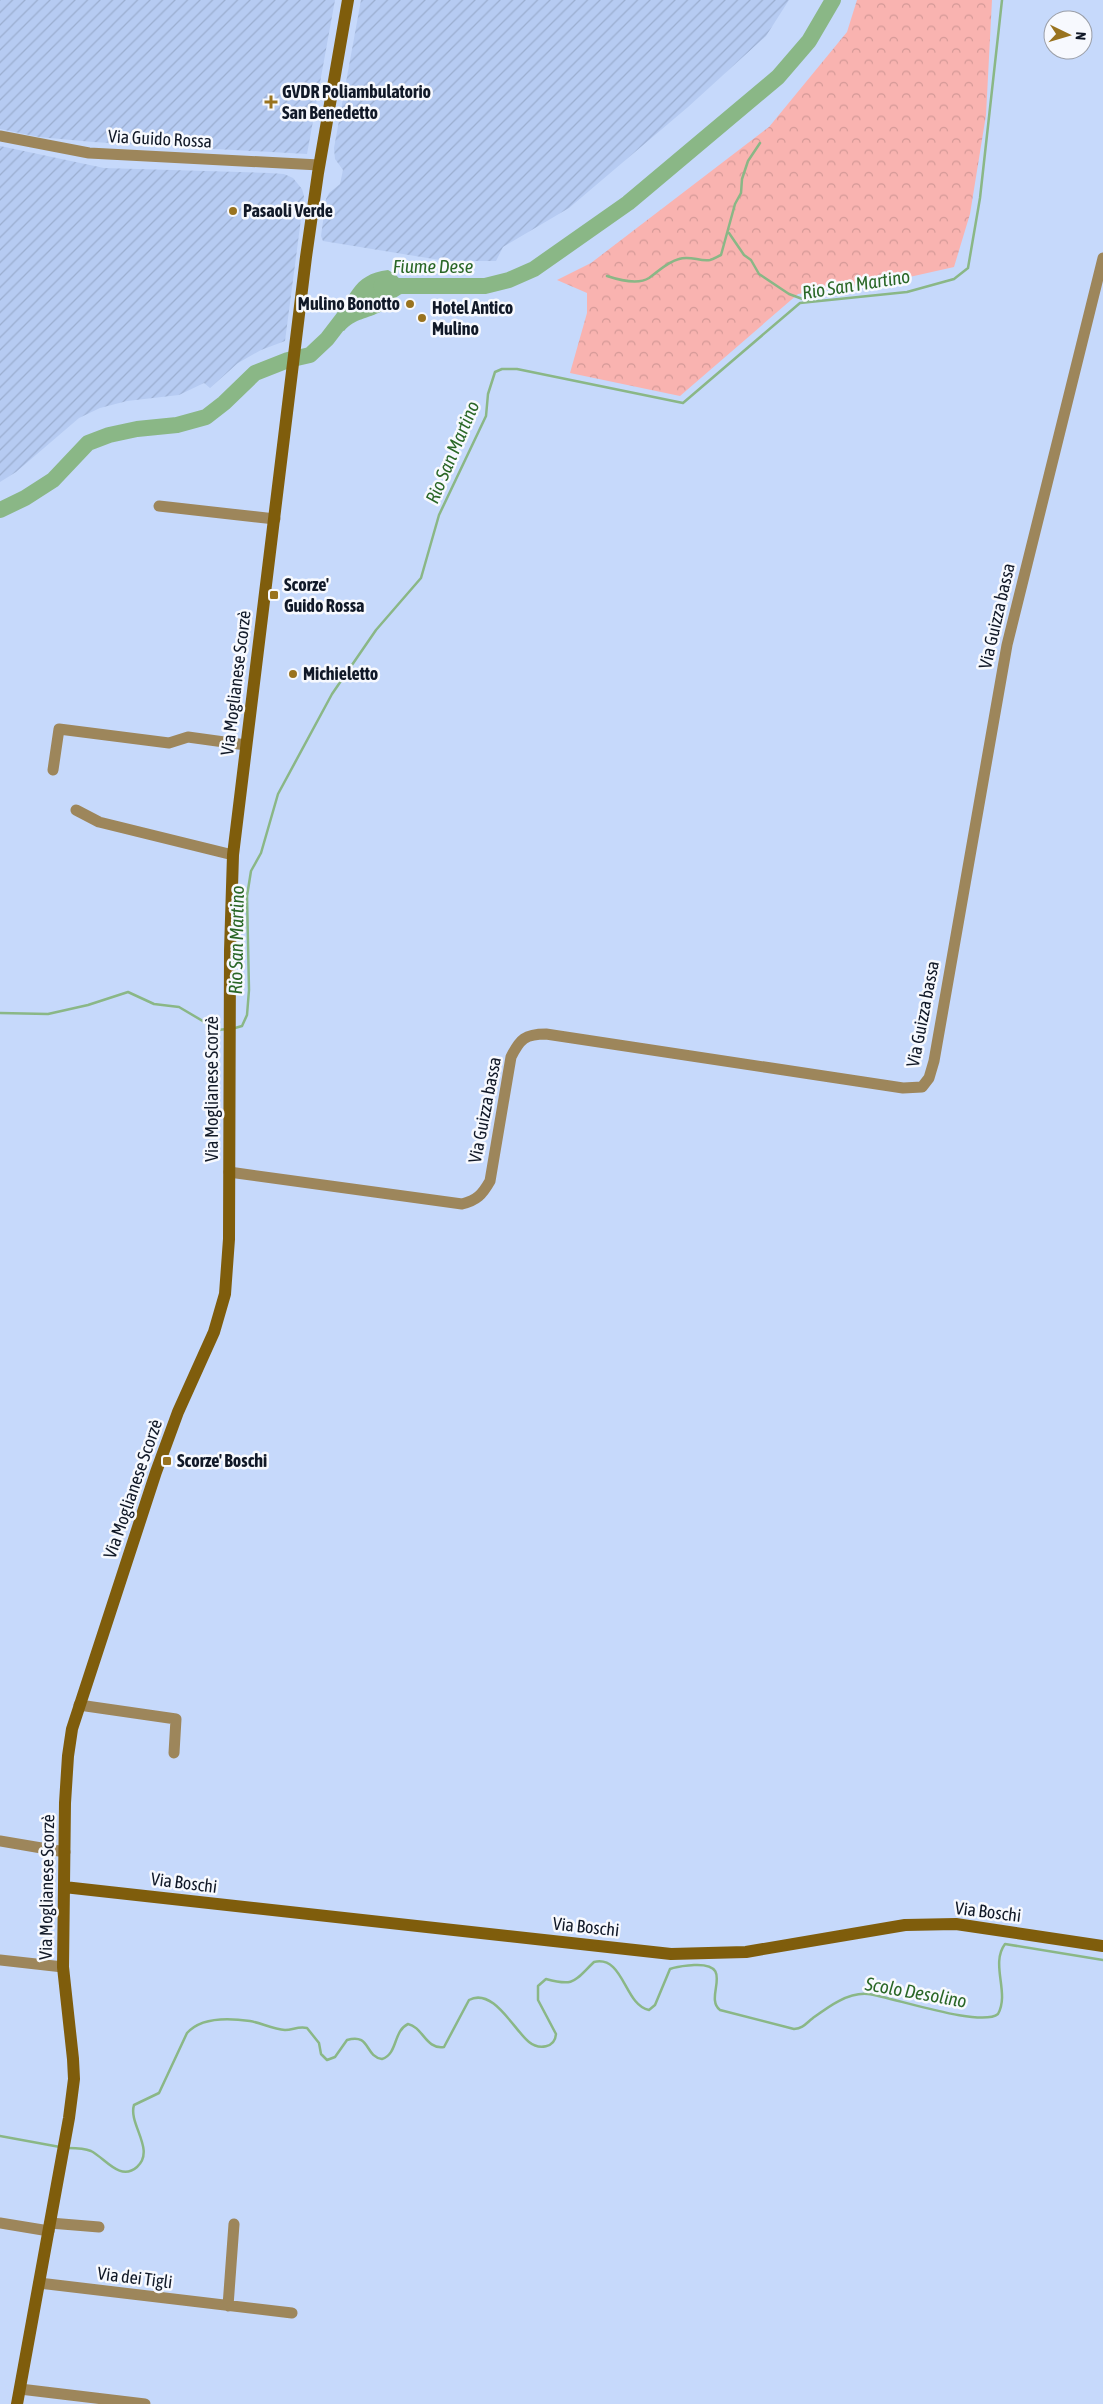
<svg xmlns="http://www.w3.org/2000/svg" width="1103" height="2404" viewBox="0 0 1103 2404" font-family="'Asap Condensed',sans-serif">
<defs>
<pattern id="industrial-furrows" width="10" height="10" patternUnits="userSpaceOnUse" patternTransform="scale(1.25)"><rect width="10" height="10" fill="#b6cbf2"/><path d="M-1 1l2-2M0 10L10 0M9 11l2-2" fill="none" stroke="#9baed0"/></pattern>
<pattern id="forest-crowns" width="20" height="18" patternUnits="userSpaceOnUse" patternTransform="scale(1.25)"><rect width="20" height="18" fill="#f9b3b0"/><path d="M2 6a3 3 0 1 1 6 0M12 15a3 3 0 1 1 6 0" fill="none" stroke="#d49997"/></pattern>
</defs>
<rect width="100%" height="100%" fill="#c6d9fb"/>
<!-- industrial -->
<path fill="url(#industrial-furrows)" d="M0 0H335L307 154 93 142 39 137 0 129Z
M361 0H789L766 36 688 107 569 208 503 247 496 261H446L323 241 321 236 326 199 329 193 340 184 343 170 335 159 334 148Z
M0 146 104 168 269 173 284 174 293 178 302 189 304 196 285 341 261 350 238 363 210 388 204 383 179 395 127 401 100 408 79 418 16 472 0 482Z"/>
<!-- forest -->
<path fill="url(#forest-crowns)" d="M857 0H992L986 115 970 214 954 267 905 278 798 294 680 396 570 373 587 313V293L557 280 591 263 769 127 847 32Z"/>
<!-- water -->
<path fill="#8ab786" d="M388 270C400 277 402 280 404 293 394 296 390 306 382 311 368 319 355 318 344 331L332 326C349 299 352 274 388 270Z"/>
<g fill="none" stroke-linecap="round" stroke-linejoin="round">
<!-- stream -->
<path stroke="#8ab786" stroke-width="2.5" d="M729 233 744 255 751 260 759 274 789 294 808 301
M607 276C619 280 638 285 649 278 659 271 667 262 679 259 690 255 700 262 710 260 714 259 718 256 721 255L735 204 741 193 742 179 748 161 760 143
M0 1013 48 1014 88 1005 128 992 154 1004 179 1007 218 1030 227 1029
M235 1028 242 1026 247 1015 249 990 247 896 251 871 261 853 278 794 332 694 376 630 421 578 439 515 486 416 488 394 495 372 502 369H517L683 403 800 303 907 292 954 279 968 268 980 198 1002 0
M0 2136 60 2147
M68 2148C76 2148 84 2148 91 2151 105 2158 120 2182 137 2167 156 2150 128 2124 134 2105L159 2093 187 2033C201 2017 230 2018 250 2021 261 2023 273 2029 285 2030 293 2030 298 2026 307 2028L319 2043 321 2054 327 2060 335 2057 347 2040C371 2033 364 2056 382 2059 398 2054 393 2031 408 2024 423 2027 426 2050 444 2047L469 2000C493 1987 514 2030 529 2042 539 2050 555 2048 556 2034L538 2000V1986L546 1979C575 1987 574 1981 594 1962 624 1955 624 2005 649 2010L655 2005 670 1969C678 1966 685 1966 694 1965 737 1963 703 1997 720 2010L794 2029C804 2028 806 2023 813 2018 828 2007 848 1992 868 1994 892 1997 981 2028 998 2014 1010 1993 990 1964 1005 1944L1103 1960"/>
<!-- river -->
<path stroke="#8ab786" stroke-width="16" d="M381 286H485L509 280 534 269 628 203 778 77 809 41 833 0
M0 510 25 498 53 480 88 443 109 435 137 429 177 425 206 417 224 403 255 373 288 360 310 355 327 339 350 309"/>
<!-- street -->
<path stroke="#9d865b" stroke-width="11" d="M0 136 89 153 319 165
M159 506 275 519
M53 770 59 729 169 743 188 737 246 745
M76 810 99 822 233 855
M229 1172 462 1204C477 1200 482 1195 490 1181L511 1057C520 1039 525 1034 546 1034L903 1088 922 1087 929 1078 934 1061 1007 645 1103 258
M79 1705 176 1719 174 1753
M0 1841 65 1852
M0 1960 63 1967
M0 2223 49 2231
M50 2223 99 2227
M39 2283 292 2313
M228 2306 234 2224
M20 2389 145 2404"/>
<!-- secondary -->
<path stroke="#7f5d0c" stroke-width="12" d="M64 1887 671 1954 746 1952 905 1925 956 1924 1103 1946
M17 2404 69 2118 74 2079 73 2059 63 1967 65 1803 68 1756 72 1729 156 1472 178 1412 214 1332 225 1294 229 1239 230 951 233 855 306 257 318 173 348 0"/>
</g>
<!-- markers -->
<g fill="#99731f" stroke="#f7f9fe" stroke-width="2">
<path d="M268.5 94.5h5v5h5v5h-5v5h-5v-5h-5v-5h5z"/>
<circle cx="233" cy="211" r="5"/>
<circle cx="410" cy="304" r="5"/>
<circle cx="422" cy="318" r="5"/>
<rect x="269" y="590" width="10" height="10" rx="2.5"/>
<circle cx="293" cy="674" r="5"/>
<rect x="162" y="1456" width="10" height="10" rx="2.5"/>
</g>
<g text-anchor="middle" stroke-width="5" stroke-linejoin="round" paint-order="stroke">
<!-- poi labels -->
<g font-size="18" font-weight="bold" fill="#111928" stroke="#f7f9fe" text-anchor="start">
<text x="282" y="98">GVDR Poliambulatorio<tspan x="282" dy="21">San Benedetto</tspan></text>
<text x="243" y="217">Pasaoli Verde</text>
<text x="400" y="310" text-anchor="end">Mulino Bonotto</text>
<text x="432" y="314">Hotel Antico<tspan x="432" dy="21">Mulino</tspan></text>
<text x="284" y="591">Scorze'<tspan x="284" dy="21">Guido Rossa</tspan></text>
<text x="303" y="680">Michieletto</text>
<text x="177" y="1467">Scorze' Boschi</text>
</g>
<!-- street labels -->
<g font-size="18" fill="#111928" stroke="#f7f9fe">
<text transform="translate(160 139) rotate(3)" y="6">Via Guido Rossa</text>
<text transform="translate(997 616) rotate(-77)" y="6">Via Guizza bassa</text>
<text transform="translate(236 683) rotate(-83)" y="6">Via Moglianese Scorzè</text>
<text transform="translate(923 1014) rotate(-79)" y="6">Via Guizza bassa</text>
<text transform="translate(212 1089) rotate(-90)" y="6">Via Moglianese Scorzè</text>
<text transform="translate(485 1110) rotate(-79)" y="6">Via Guizza bassa</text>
<text transform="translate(133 1489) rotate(-71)" y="6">Via Moglianese Scorzè</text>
<text transform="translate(184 1883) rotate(7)" y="6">Via Boschi</text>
<text transform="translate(47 1887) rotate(-89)" y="6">Via Moglianese Scorzè</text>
<text transform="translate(988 1912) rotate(7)" y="6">Via Boschi</text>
<text transform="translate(586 1927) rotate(6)" y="6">Via Boschi</text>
<text transform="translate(135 2278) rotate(7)" y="6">Via dei Tigli</text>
</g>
<!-- water labels -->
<g font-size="19" font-style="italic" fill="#2a6727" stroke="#f7f9fe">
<text x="433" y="273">Fiume Dese</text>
<text transform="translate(856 284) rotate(-9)" y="7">Rio San Martino</text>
<text transform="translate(452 452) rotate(-67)" y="7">Rio San Martino</text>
<text transform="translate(236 940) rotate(-89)" y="7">Rio San Martino</text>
<text transform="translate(916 1992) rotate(10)" y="7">Scolo Desolino</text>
</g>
</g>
<!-- north arrow -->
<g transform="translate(1068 35) rotate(95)"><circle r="24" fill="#f7f9fe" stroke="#9b9fa8"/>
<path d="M0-4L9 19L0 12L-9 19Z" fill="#99731f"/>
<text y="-8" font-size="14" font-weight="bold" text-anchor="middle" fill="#111928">N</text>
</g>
</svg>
